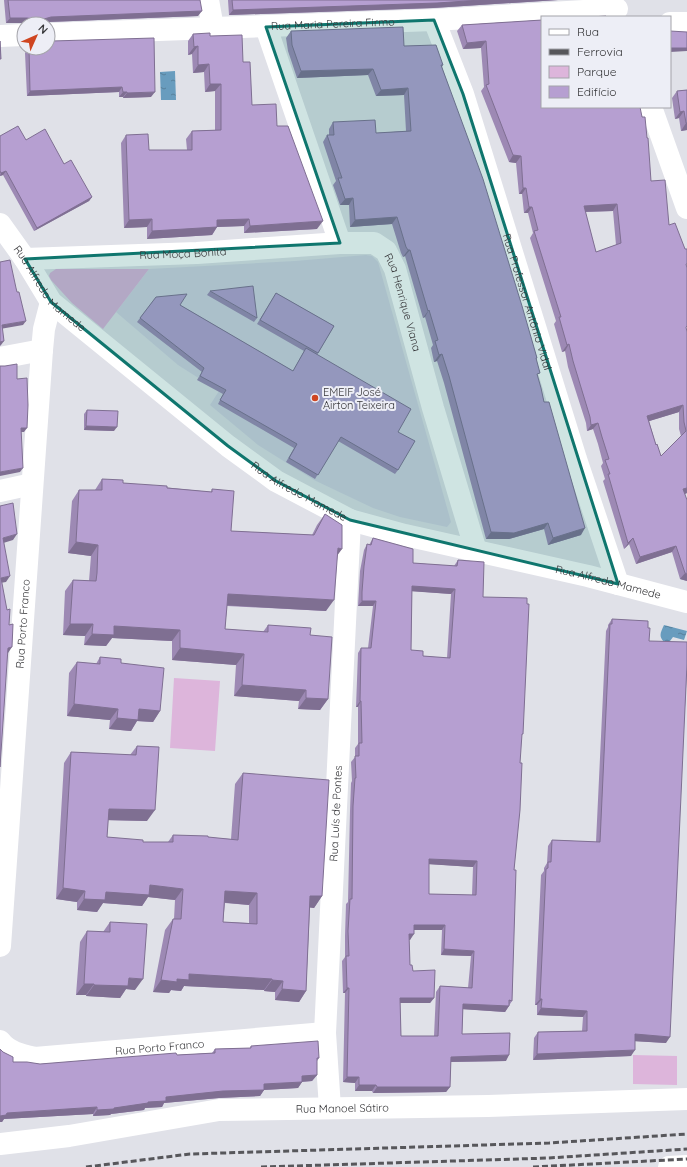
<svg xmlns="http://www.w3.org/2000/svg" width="687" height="1167" viewBox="0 0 687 1167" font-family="Quicksand,sans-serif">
<defs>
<pattern id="water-ripples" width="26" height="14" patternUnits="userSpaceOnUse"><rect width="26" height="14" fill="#689cbe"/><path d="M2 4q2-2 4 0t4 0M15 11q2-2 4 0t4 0" fill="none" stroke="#56809b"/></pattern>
</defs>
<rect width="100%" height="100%" fill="#e0e1e8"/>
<!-- built -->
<path fill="#d2d3e2" d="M366 255 372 256 378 262 451 522 447 527 400 517 373 508 314 480 258 445 210 405 219 391 178 365 116 312 149 269 295 261Z"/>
<!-- park -->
<path fill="#ddb5db" d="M56 269H149L103 329 72 303 51 280 49 276 50 273Z
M174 678 220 681 215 751 170 748Z
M633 1055 677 1056V1085L633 1084Z"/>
<!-- water -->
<path fill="url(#water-ripples)" d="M175 71 176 100H161L160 72Z
M664 625 687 631 684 640 673 637 670 641 664 642C658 636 661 632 664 625Z"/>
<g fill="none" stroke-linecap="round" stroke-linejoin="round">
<!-- minor -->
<g stroke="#fff" stroke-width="22">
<path d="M208 0 213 28"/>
<path id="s1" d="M434 20 463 94 576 459 618 584"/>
<path d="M670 23H687"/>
<path id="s2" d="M266 27 340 243H374L386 251 395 269 433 408 476 551"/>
<path id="s3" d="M48 34 434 20 617 9"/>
<path d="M0 36 24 35"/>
<path d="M651 107 687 208"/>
<path id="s4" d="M0 224 25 259 51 302 228 446 276 481 350 520 405 535 588 576 687 602"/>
<path id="s5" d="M25 259 197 253 340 243"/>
<path d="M0 358 42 350"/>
<path d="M0 491 32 484"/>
<path id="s6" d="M0 946 42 350 44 329 51 302"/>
<path id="s7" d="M0 1041C8 1052 22 1055 35 1058L325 1033"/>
<path id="s8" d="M330 1108 325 1033 350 520"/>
<path id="s9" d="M0 1144 69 1136 219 1110 488 1106 687 1099"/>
<path d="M669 1167 687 1166"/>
</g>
<!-- rail -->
<path stroke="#57575b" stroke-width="3" stroke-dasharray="6 3" stroke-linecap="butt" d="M86 1167 190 1154 549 1143 687 1134
M261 1167 549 1158 687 1149
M533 1167 687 1159"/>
</g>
<!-- wall -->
<path fill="#9d89b4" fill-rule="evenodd" d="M4 0H200L198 16 48 22 41 24H30L23 23H6Z
M228 0H558L433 8 229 15Z
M542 20 651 181 669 225 685 249 687 493 685 494 687 581 680 579 672 552 636 564 629 544 624 549 603 481 605 479 601 466 603 463 598 444 593 429 587 431 586 423 568 367 565 351 562 352 554 324 556 321 530 238 533 233 528 213H524L522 194H519L516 163 509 162 481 91 484 87 481 48 463 49 457 31 462 25ZM613 211 616 245 596 252 585 212ZM679 412V429L681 436 661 456 656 445 649 421Z
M291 31 404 46 443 65 442 67 537 358 536 359 537 376 581 535 548 545 544 529 509 539H486L444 383 437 361 434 362 431 348 433 345 425 317 423 318 405 256 403 257 401 253 392 224 350 227 349 205H340L333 185 336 181 323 142 327 135H329V129L333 122 376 133 406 131 404 95 376 96 368 75 297 78 288 51 286 38Z
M193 34 210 36 243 62 252 105 277 126 317 229 244 233V226L217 227 212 235 147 239V227L124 228 121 143 126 135 149 150H187L186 139 192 131 215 130V91L205 92 204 72 193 73 192 54 188 55V41Z
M28 48H48L151 97 123 98V97H119V92L27 96 25 53Z
M687 90V130L681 131 679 118 675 119 672 98 677 91Z
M0 136 64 164 92 197 89 201 34 231 3 175 0 176Z
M210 291 257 318 254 322 207 295Z
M276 293 334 326 317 355 398 432V470L395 474 338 441 315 479 286 462 294 448 218 404 223 394 197 380 202 372 137 322 156 297 180 305 293 371 304 351 257 324Z
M87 410 114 431 84 430V414Z
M102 479 123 483 211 492 212 489 231 531 312 535 317 525 325 514 337 555 326 611 227 606 225 629 263 632 268 625 310 635 328 699 320 710 298 709 299 701 234 696 236 665 172 660V641L112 638 106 646 84 645 85 636 63 635 65 591 73 580 89 581 91 556 68 553 72 501 79 490H95Z
M373 538 413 563 454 566 458 560 483 597 521 736 514 870 512 1001 505 1012 463 1009 462 1034 506 1061 451 1062 450 1087 446 1092 373 1093 372 1091H355V1083L343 1082 345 993H343L342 961 345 957V936L346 904 348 902 350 811 351 783 352 781 351 762 355 757V748L358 744V707H356L358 653 361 648H368L373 606H358L360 571 364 550 367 544 369 545ZM412 591 451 594 447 658 423 656 411 650ZM429 864 473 867 472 895 429 894ZM414 930H442L441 955 471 956 468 988 440 986 436 992 434 1036H401L400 1003H430L434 998 413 971 410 965 409 940H410Z
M612 619 648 628 649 641 687 671 666 1043 635 1041 631 1056 533 1060 534 1038 538 1032 582 1031 583 1017 537 1015V1005H535L541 875 544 871V868L547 863 548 846 552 840 596 842 606 631 608 627V625Z
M100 657 121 663 160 711 153 722 137 721 131 731 109 729 110 720 67 716 69 673 77 662 96 664Z
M137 746 147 821 108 820 107 837 143 842H168L173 835 231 839 235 784 243 773 322 896 314 908 310 907 306 991 299 1002 275 1000V992L264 991V990L184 986 181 991 171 990 169 993 153 992 165 930 173 919H174L175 900 148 897 142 906 103 903 97 912 77 910V902L56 899 64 763 71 752 130 755ZM225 903 249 905V923L223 922Z
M110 922 135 990 126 989 120 998 86 996V995H76L80 942 87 931 103 932Z
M251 1046 319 1058 317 1061V1075L312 1081 302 1082 298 1088 264 1090 260 1096 219 1098 164 1103 162 1107 145 1108 144 1110 111 1114 110 1115 93 1116V1114L4 1119 2 1122H0V1049L13 1062 40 1064 177 1055 212 1053 215 1049 250 1048Z"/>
<!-- shaded-wall -->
<path fill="#7f6f92" d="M481 0H558L433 8 229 15 233 10Z
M202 11 198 16 48 22 40 24 44 19 51 17Z
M10 18H27L33 19 29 24 23 23H6Z
M486 41 481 48 463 49 467 43Z
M198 46 192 54 188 55 194 47Z
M670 48H687V51L670 52Z
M209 64 204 72 193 73 198 65Z
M373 69 368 75 297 78 301 71Z
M210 84H221L215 91 205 92Z
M122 87 119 92 27 96 30 91Z
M408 88 404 95 376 96 381 90Z
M123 92H127L123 97H119Z
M155 92 151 97 123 98 127 93Z
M684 111 679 118 675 119 680 112Z
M686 123H687V130L681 131Z
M513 155 521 156 516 163 509 162Z
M6 171 3 175 0 176 1 173Z
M523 188H526L522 194H519Z
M92 197 89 201 34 231 37 228Z
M353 198 349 205H340L345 199Z
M617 204 613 211 579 212 584 206Z
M529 207H532L528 213H524Z
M397 217 392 224 350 227 355 220Z
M152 219 147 227 124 228 129 220Z
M249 219 244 226 217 227 212 235 147 239 152 231 217 220Z
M323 221 317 229 244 233 250 226Z
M408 250H410L405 256 403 257Z
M429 310 425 317 423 318 428 311Z
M26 321 23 325 0 329 2 325Z
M4 341 1 345 0 346V342Z
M569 344 565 351 562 352 567 345Z
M442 354 437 361 434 362 439 355Z
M683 405 679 412 643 423 647 416Z
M598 423 593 429 587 431 591 425Z
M86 426 117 427 114 431 84 430Z
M21 428H27L24 432H18Z
M23 468 20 472 0 476V472Z
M687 488V493L679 496 683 489Z
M548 523 544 529 509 539H486L491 532Z
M585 528 581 535 548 545 553 538Z
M17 534 13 540 0 544 3 538Z
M633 538 629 544 624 549 628 543Z
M76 542 98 545 91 556 68 553Z
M676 546 672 552 636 564 640 557Z
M338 548 342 549 334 560Z
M685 573 687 574V581L680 579Z
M10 576 6 582 0 583 1 578Z
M412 586 455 589 451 594 408 591Z
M228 594 334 600 326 611 220 605Z
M362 601H376L373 606H358Z
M70 624H93L85 636 63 635Z
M114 626 180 630 172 641 112 638 106 646 84 645 92 634Z
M12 647 8 653 3 654 8 648Z
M180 648 244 654 236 665 172 660Z
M242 685 306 690 299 701 234 696Z
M306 698 328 699 320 710 298 709Z
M360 701H361L358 707H356Z
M74 704 118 709 110 720 67 716Z
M139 709 160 711 153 722 137 721 131 731 109 729 117 718Z
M109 809 155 810 147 821 101 820Z
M429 859 477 861 473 867 426 864Z
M150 885 183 889 175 900 148 897 142 906 103 903 97 912 77 910 84 899 106 892Z
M63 888 85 891 77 902 56 899Z
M225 891 257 893 249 905 218 902Z
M310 896H322L314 908 303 907Z
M414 925H445L442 930H410Z
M409 934H414L410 940H406Z
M444 949 474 951 471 956 441 955Z
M189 974 272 979 264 990 184 986 181 991 171 990 169 993 153 992 161 980 177 979Z
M129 978 143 979 135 990 126 989 120 998 86 996 94 985Z
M272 980 283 981 275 992 264 991Z
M84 984H94L86 995H76Z
M347 988H349L345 993H343Z
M282 989 306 991 299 1002 275 1000Z
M400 998H434L430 1003H396Z
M540 999H542L537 1005H535Z
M463 1004 509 1006 505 1012 460 1009Z
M541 1008 587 1011 583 1017 537 1015Z
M635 1034 670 1037 666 1043 631 1041Z
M635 1050 631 1056 533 1060 537 1054Z
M509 1055 506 1061 447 1062 451 1057Z
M317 1075 312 1081 298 1082 302 1076Z
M347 1077H359L355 1083 343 1082Z
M302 1082 298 1088 263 1090H264L260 1096 219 1098 164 1103 162 1107 145 1108 144 1110 111 1114 110 1115 93 1116 97 1110 148 1102 166 1097 264 1084Z
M359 1085H376L372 1091H355Z
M377 1087H450L446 1092 373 1093Z
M97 1107 93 1114 4 1119 2 1122H0V1116L7 1113Z"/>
<!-- building -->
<path fill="#b69fd1" stroke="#7f6f92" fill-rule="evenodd" d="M8 0H200L202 11 51 17 44 19 40 24H38L33 19 27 18H10Z
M232 0H481L437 3 233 10Z
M606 16V17H591Z
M542 20V107H640L642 117H645L647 138H648L651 181 665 180 669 225 675 223 685 249H687V264H686L687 268V326L686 327 687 332V488L683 489 687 500V574L685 573 676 546 640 557 633 538 628 543 608 474H610L605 460 609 459 602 437 598 423 591 425 590 417 573 361 569 344 567 345 559 317H561L534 231 538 230 532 207H529L526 188H523L521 156 513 155 486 85 489 84 486 41 467 43 462 25ZM617 204 621 243 596 252 584 206ZM683 405 684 422 686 431 661 456 657 444 656 445 647 416Z
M403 27 404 46 436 45 443 65H441L483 179 522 306 537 358H536L540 373 537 374 541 388 544 402H549L585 528 553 538 548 523 514 533 491 532 449 376 442 354 439 355 435 341 438 340 429 310 428 311 410 250H408L406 247 397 217 355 220 353 198 345 199 338 178H342L327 135H334L333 122 375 120 376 133 411 131 408 88 381 90 373 69 301 71 292 45 291 31Z
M670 31 687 32V48H670Z
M210 33V36L242 35 243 62H250L252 105 276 104 277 126H288L323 221 250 226 249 219 217 220V227L152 231V219L129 220 126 135 148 134 149 150H192V131L221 130V84H210L209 64 198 65V46L194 47 193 34Z
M154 38 155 92 127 93V92H123L122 87 30 91 29 48H48V40L52 41Z
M0 41 1 59H0Z
M687 90V123H686L684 111 680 112 677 91Z
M18 126 26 140 45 129 64 164 71 160 92 197 37 228 6 171 1 173 0 171V136Z
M10 260 16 288 17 292H19L26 321 2 325 4 341 0 342V262Z
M253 286 257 318 210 291Z
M276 293 334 326 318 353 260 320Z
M187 294 180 305 293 371 306 348 411 409 398 432 415 441 398 470 341 437 318 475 289 458 297 444 220 400 226 390 200 376 204 368 140 318 156 297Z
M17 364V379L27 378 28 405 27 428H21L23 468 0 472V366H5Z
M87 410 118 411 117 427 86 426Z
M102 479 123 480V483L167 486V488L212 492V489L234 491 231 531 314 535 325 514 342 525V549L338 548 334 600 228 594 225 629 268 632V625L311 628 310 635 332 637 328 699 306 698V690L242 685 244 654 180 648V630L114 626V635L92 634 93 624H70L73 580 96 581 97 573 98 545 76 542 79 490H102Z
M13 503 17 534 3 538 10 576 1 578 7 610 10 609 9 625 13 624 12 647 8 648 0 767V506Z
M373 538 413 549V563L457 566 458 560 484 562 483 597 527 598V604H529L523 734H522L520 763H522L520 810 514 870H516L512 1001 509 1000V1006L463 1004 462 1034 510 1033 509 1055 451 1057 450 1087H377L376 1085H359V1077H347L349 988H347L346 956H349L348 931 350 899H352L353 806 355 778H356L355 756H359V743H362L361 701H360L361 648H371L376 601H362V592L364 566 367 544 371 545ZM412 586 455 589 450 658 423 656V651L411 650ZM429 859 477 861 476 895 429 894ZM414 925H445L444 949 474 951 472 988 440 986 438 1036H401L400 998H434L435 970 413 971 412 965H410L409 934H414Z
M612 619 648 621V628H650L649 641 687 642V664L670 1037 635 1034V1050L537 1054 538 1032 587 1031V1011L541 1008 542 999H540L546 869 548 868V862H551L552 840 600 842 610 624H612Z
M100 657 121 659V663L164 668 160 711 139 709 138 720 117 718 118 709 74 704 77 662 100 664Z
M137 746 159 747 155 810 109 809 107 837 143 840V842H173V835L208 836V837L238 840 243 773 329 780 322 896H310L306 991 282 989 283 981 272 980V979L189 974V980L177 979V982L161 980 173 919H181L183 889 150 885 149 895 106 892 105 900 84 899 85 891 63 888 71 752 136 755ZM225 891 257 893V924L223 922Z
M110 922 147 924 143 979 129 978 128 986 94 985V984H84L87 931 110 932Z
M318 1041 319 1058H317V1075L302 1076V1082L264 1084V1090L223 1091 166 1097V1101L148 1102V1103L114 1108V1109L97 1110V1107L7 1113 6 1115 0 1116V1049L3 1052 13 1057V1062H27L40 1064 176 1053 177 1055 215 1053V1049L251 1048V1046Z"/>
<!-- marked area -->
<path fill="#0f766e" fill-opacity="0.2" stroke="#0f766e" stroke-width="3" stroke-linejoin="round" d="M434 20 463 94 618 584 350 520 276 481 228 446 51 302 25 259 340 243 266 27Z"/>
<!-- markers -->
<circle fill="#cf4521" stroke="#edeef6" stroke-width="1.5" cx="315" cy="398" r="4"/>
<g text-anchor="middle" stroke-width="4" stroke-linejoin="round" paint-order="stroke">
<!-- street labels -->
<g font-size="11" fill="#363639" stroke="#edeef6">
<text dy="4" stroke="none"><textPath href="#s3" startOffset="285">Rua Maria Pereira Firmo</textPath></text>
<text dy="4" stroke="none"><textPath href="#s5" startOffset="158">Rua Moça Bonita</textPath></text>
<text dy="4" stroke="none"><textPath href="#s4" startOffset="82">Rua Alfredo Mamede</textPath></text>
<text dy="4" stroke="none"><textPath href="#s1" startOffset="297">Rua Professor Antônio Vidal</textPath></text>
<text dy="4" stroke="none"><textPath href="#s2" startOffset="331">Rua Henrique Viana</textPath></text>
<text dy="4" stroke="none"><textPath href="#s4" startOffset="406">Rua Alfredo Mamede</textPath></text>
<text dy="4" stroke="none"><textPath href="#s4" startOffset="730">Rua Alfredo Mamede</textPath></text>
<text dy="4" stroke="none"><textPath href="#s6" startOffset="323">Rua Porto Franco</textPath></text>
<text dy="4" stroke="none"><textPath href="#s8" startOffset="295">Rua Luís de Pontes</textPath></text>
<text dy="4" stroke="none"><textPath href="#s7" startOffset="165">Rua Porto Franco</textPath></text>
<text dy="4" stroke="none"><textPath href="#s9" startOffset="345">Rua Manoel Sátiro</textPath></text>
</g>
<!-- poi labels -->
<g font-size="11" fill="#363639" stroke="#edeef6" text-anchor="start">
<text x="323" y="396">EMEIF José<tspan x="323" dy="13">Airton Teixeira</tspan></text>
</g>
</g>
<!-- legend -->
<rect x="541" y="16" width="130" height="92" fill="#edeef6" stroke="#a4a4aa"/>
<rect x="549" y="29" width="20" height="6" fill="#ffffff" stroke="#a4a4aa"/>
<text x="577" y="36" font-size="12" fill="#363639">Rua</text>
<rect x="549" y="49" width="20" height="6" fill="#57575b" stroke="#a4a4aa"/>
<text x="577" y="56" font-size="12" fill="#363639">Ferrovia</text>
<rect x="549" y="66" width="20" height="12" fill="#ddb5db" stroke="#a4a4aa"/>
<text x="577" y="76" font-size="12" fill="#363639">Parque</text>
<rect x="549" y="86" width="20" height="12" fill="#b69fd1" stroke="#a4a4aa"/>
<text x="577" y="96" font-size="12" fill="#363639">Edifício</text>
<!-- north arrow -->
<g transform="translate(36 36) rotate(45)"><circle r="19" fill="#edeef6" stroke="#a4a4aa"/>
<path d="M0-3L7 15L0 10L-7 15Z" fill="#cf4521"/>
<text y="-6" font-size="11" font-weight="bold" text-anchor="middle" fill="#363639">N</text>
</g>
</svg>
